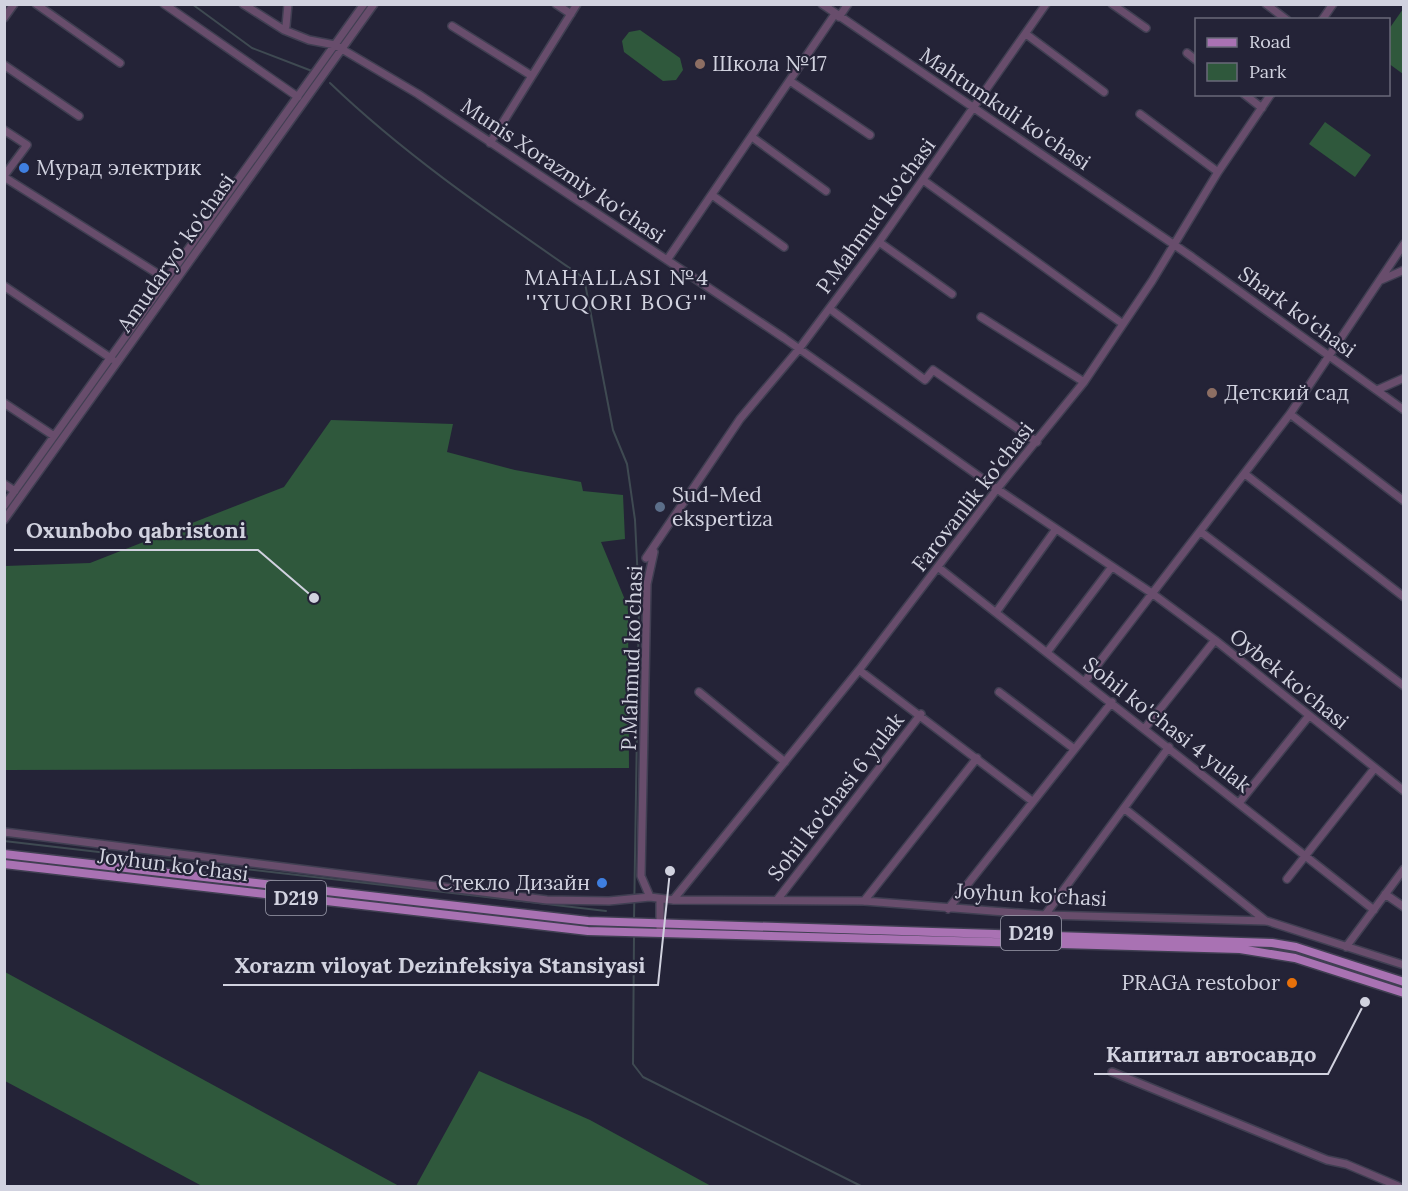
<svg xmlns="http://www.w3.org/2000/svg" width="1408" height="1191" viewBox="0 0 1408 1191" font-family="Lora,serif">
<rect width="100%" height="100%" fill="#242337"/>
<!-- green -->
<path fill="#2f583c" d="M1403 9V74L1388 63 1389 29Z
M640 30 680 58 683 70 676 80 663 81 624 52 622 41 629 32Z
M1325 122 1371 155 1355 177 1309 144Z
M331 420 453 424 447 452 515 470 581 482 583 491 623 495 625 539 601 542 628 607 629 768 5 770V566L90 563 284 487Z
M5 972 399 1186H202L5 1081Z
M479 1071 590 1120 711 1186H416Z"/>
<g fill="none" stroke-linecap="round" stroke-linejoin="round">
<!-- stream -->
<path stroke="#3f4a52" stroke-width="2" d="M192 4 252 48 312 71
M330 83C407 157 496 217 584 278L613 430 627 464 635 520 639 602 634 920
M4 841 606 911
M634 935 633 1064 643 1077 861 1186"/>
<!-- minor casing -->
<g stroke="#403f52" stroke-width="10">
<path id="minor" d="M36 4 120 63
M164 4 298 97
M243 4 284 30 309 40 335 45 418 94 784 338 997 489 1153 594 1215 640 1404 791
M556 4 571 14
M822 4 1192 257 1404 410
M1112 4 1146 28
M1266 4 1287 20
M839 17 848 4
M4 18 14 4
M1322 20 1333 4
M286 26 288 4
M452 26 532 76
M1026 34 1104 92
M1187 53 1196 60
M4 65 79 116
M790 81 870 135
M1244 94 1262 108
M1140 114 1218 172
M4 130 27 145 4 176
M752 137 826 191
M490 143 577 4
M4 177 166 279
M923 180 1123 324
M712 195 784 247
M879 242 952 294
M667 260 835 14
M1381 280 1404 270
M4 286 112 359
M830 309 925 380 933 370 1037 442
M981 317 1084 382
M1377 390 1404 378
M4 403 54 436
M1290 414 1404 501
M1245 474 1404 597
M4 484 15 491
M4 506 364 4
M4 520 374 4
M1201 532 1404 686
M646 558 740 419 799 349 879 242 1046 4
M939 568 1374 910
M997 611 1056 529
M1048 651 1111 568
M859 670 1032 801
M1085 681 1290 414 1404 244
M699 692 785 762
M999 692 1073 748
M1145 728 1215 640
M1239 803 1308 717
M1125 809 1266 921
M4 832 547 900 609 901 650 897 673 900 864 901 1045 915 1267 921 1404 965
M1287 879 1374 769
M1385 894 1404 907
M650 897 641 876 647 584 654 552
M673 900 859 670 997 489 1084 382 1152 281 1218 172 1271 94
M777 900 921 714
M864 901 977 758
M948 909 1112 702
M1045 915 1169 747
M660 928V899
M1346 947 1404 869
M1112 1072 1327 1160 1346 1164 1398 1186"/>
</g>
<!-- major casing -->
<g stroke="#403f52" stroke-width="11">
<path id="major" d="M4 854 588 921 1272 943 1296 947 1404 982
M4 864 588 931 1240 949 1295 958 1404 993"/>
</g>
<!-- minor -->
<use href="#minor" stroke="#684d6c" stroke-width="7"/>
<!-- major -->
<use href="#major" stroke="#a972b3" stroke-width="8"/>
</g>
<!-- markers -->
<g fill="#8d6e63" stroke="#242337" stroke-width="2">
<circle cx="700" cy="64" r="6"/>
<circle cx="1212" cy="393" r="6"/>
</g>
<g fill="#3f7fe0" stroke="#242337" stroke-width="2">
<circle cx="24" cy="168" r="6"/>
<circle cx="602" cy="883" r="6"/>
</g>
<circle fill="#5c6f8a" stroke="#242337" stroke-width="2" cx="660" cy="507" r="6"/>
<circle fill="#e8710a" stroke="#242337" stroke-width="2" cx="1292" cy="983" r="6"/>
<g text-anchor="middle" stroke-width="4.5" stroke-linejoin="round" paint-order="stroke">
<!-- shield labels -->
<g fill="#242337" stroke="#9d9ead" stroke-width="1.5">
<rect x="266" y="881" width="60" height="34" rx="4.5"/>
<rect x="1001" y="916" width="60" height="34" rx="4.5"/>
</g>
<g font-size="20" font-weight="bold" fill="#d1d2df">
<text x="296" y="905">D219</text>
<text x="1031" y="940">D219</text>
</g>
<!-- poi labels -->
<g font-size="21" fill="#d1d2df" stroke="#242337" text-anchor="start">
<text x="712" y="71">Школа №17</text>
<text x="36" y="175">Мурад электрик</text>
<text x="1224" y="400">Детский сад</text>
<text x="672" y="502">Sud-Med<tspan x="672" dy="24">ekspertiza</tspan></text>
<text x="590" y="890" text-anchor="end">Стекло Дизайн</text>
<text x="1280" y="990" text-anchor="end">PRAGA restobor</text>
</g>
<!-- street labels -->
<g font-size="21" fill="#d1d2df" stroke="#242337">
<text transform="translate(1005 109) rotate(34)" y="7">Mahtumkuli ko'chasi</text>
<text transform="translate(563 171) rotate(34)" y="7">Munis Xorazmiy ko'chasi</text>
<text transform="translate(876 216) rotate(-54)" y="7">P.Mahmud ko'chasi</text>
<text transform="translate(176 253) rotate(-55)" y="7">Amudaryo' ko'chasi</text>
<text transform="translate(1297 312) rotate(36)" y="7">Shark ko'chasi</text>
<text transform="translate(973 497) rotate(-52)" y="7">Farovanlik ko'chasi</text>
<text transform="translate(632 658) rotate(-88)" y="7">P.Mahmud ko'chasi</text>
<text transform="translate(1289 679) rotate(39)" y="7">Oybek ko'chasi</text>
<text transform="translate(1167 725) rotate(38)" y="7">Sohil ko'chasi 4 yulak</text>
<text transform="translate(836 797) rotate(-52)" y="7">Sohil ko'chasi 6 yulak</text>
<text transform="translate(173 865) rotate(7)" y="7">Joyhun ko'chasi</text>
<text transform="translate(1031 895) rotate(3)" y="7">Joyhun ko'chasi</text>
</g>
<!-- neighbourhood labels -->
<g font-size="22" letter-spacing="1.5" fill="#d1d2df" stroke="#242337">
<text x="617" y="285">MAHALLASI №4<tspan x="617" dy="25">''YUQORI BOG'"</tspan></text>
</g>
</g>
<!-- callouts -->
<path fill="none" stroke="#d1d2df" stroke-width="2" d="M314 598L258 550H14M670 871L658 985H223M1365 1002L1328 1074H1094"/>
<g fill="#d1d2df" stroke="#242337" stroke-width="2">
<circle cx="314" cy="598" r="6"/>
<circle cx="670" cy="871" r="6"/>
<circle cx="1365" cy="1002" r="6"/>
</g>
<g font-size="22" text-anchor="middle" font-weight="bold" fill="#d1d2df" stroke="#242337" stroke-width="4.5" stroke-linejoin="round" paint-order="stroke">
<text x="136" y="538">Oxunbobo qabristoni</text>
<text x="440" y="973">Xorazm viloyat Dezinfeksiya Stansiyasi</text>
<text x="1211" y="1062">Капитал автосавдо</text>
</g>
<!-- border -->
<rect width="1408" height="1191" fill="none" stroke="#d1d2df" stroke-width="12"/>
<!-- legend -->
<rect x="1195" y="18" width="195" height="78" fill="#242337" stroke="#69697a" stroke-width="1.5"/>
<rect x="1207" y="38" width="30" height="9" fill="#a972b3" stroke="#69697a" stroke-width="1.5"/>
<text x="1249" y="48" font-size="18" fill="#d1d2df">Road</text>
<rect x="1207" y="63" width="30" height="18" fill="#2f583c" stroke="#69697a" stroke-width="1.5"/>
<text x="1249" y="78" font-size="18" fill="#d1d2df">Park</text>
</svg>
